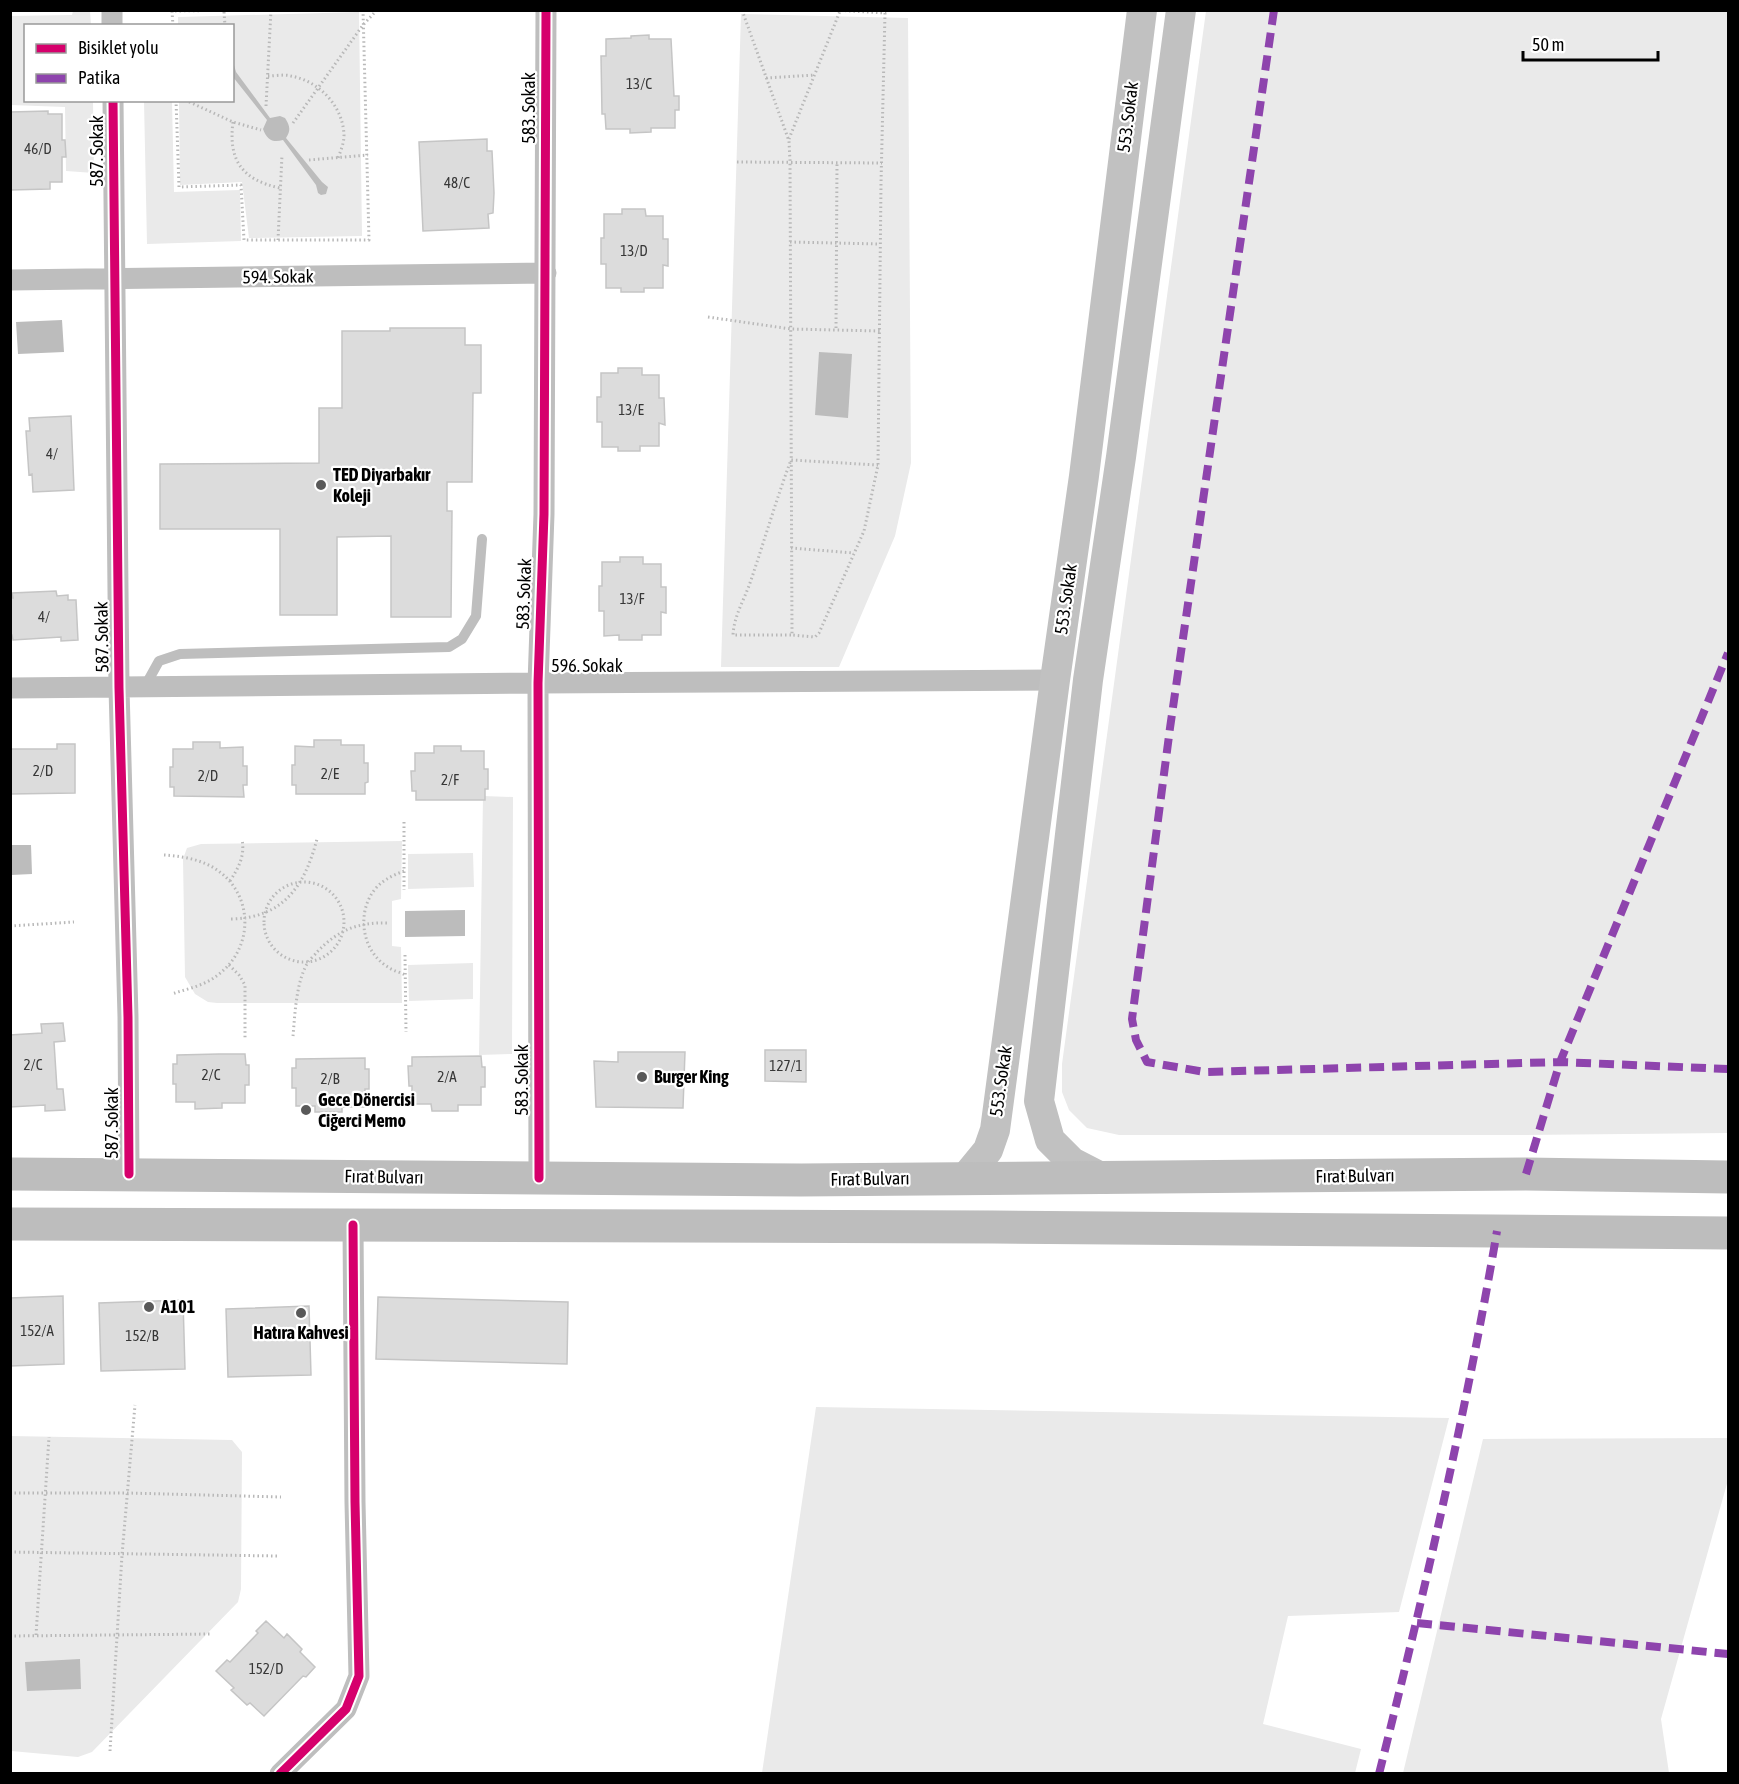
<svg xmlns="http://www.w3.org/2000/svg" width="1739" height="1784" viewBox="0 0 1739 1784" font-family="'Asap Condensed',sans-serif">
<rect width="100%" height="100%" fill="#fff"/>
<!-- green -->
<path fill="#eaeaea" d="M73 11H90L91 25 26 26V100L93 101 94 173 66 171 65 107 11 105 10 16 72 15Z
M1206 11H1728V1133L1523 1135H1119L1087 1128 1069 1110 1062 1092V1064Z
M359 12 362 236 249 238 242 182 180 185 179 101 232 100V26L178 25V17Z
M741 14 908 18 911 463 895 536 839 667H721Z
M144 101H172L174 192 240 190 241 241 147 244Z
M483 796 513 797 512 1054 479 1055Z
M402 841 401 899 392 901V946L401 947 402 1003H217L208 1002 195 994 185 977 183 859 187 848 201 844Z
M473 853 474 887 408 889V854Z
M473 963V999L409 1001 408 965Z
M816 1407 1449 1418 1399 1612 1288 1616 1263 1724 1361 1749 1355 1773H762Z
M10 1436 232 1440 242 1452 241 1589 238 1602 92 1752 78 1757 11 1751Z
M1728 1438V1480L1661 1719 1669 1773H1403L1483 1439Z"/>
<!-- water -->
<path fill="#bcbcbc" d="M233 64 234 65 236 72 270 118 280 116 285 118C290 126 291 130 286 138L322 182 328 187 326 194 321 195 318 193 316 185 283 140C273 143 267 140 263 129L267 120 233 77Z
M62 320 64 352 18 354 16 322Z
M819 352 852 354 848 418 815 415Z
M11 845H31L32 874 11 875Z
M465 910V936L405 937V911Z
M80 1659 81 1689 27 1691 25 1662Z"/>
<!-- building -->
<path fill="#dcdcdc" stroke="#c5c5c5" stroke-width="1.5" d="M649 35V39H671L674 96H679V110H675V128H651V132L630 133V129H606L605 114H602L601 56H606V39L631 38V36Z
M48 111V114H62V140H65L66 157H62V182H50V189L10 190V112Z
M487 139V151H492L494 193 493 213 488 214 489 228 423 231 419 142Z
M622 209H645L646 216H663V239H668V266L663 265V288H644V292H621V288H606V264H601V238H604V214H622Z
M390 328H465V345H481V393H473L472 482H447V511H452L451 617H391V536L337 537V615H280V529H160V464L319 463V408H342V331H390Z
M618 368H642V375H659V398H664L665 425 659 423V446H640V451H618V447H602V422H597V397H601V373H618Z
M71 416 74 490 33 492 32 474 29 475 26 431H30L29 418Z
M620 557H643V564H661V587H666V613L661 612V635H642V640H619V635L604 636V611H599V586H602V562H620Z
M56 591 57 596 68 595V600H76L78 640 61 641V637L13 640 12 635H10V598H13L12 593Z
M314 740H341V745H364V763H368V782L365 783V794H296V785H292V765H295V746L314 747Z
M193 742H220V748L243 747V766H247V785H243L244 797 174 796V787H170V767H173V749H193Z
M57 744H75V793L10 794V749H57Z
M434 746H461V751H484V769H488V789H485V800H416V791H412L411 771H415V753H434Z
M63 1023 65 1041 54 1042 57 1089H63L65 1110 45 1111V1105L10 1107V1035L42 1033 41 1024Z
M765 1050H806V1082L765 1081Z
M618 1052H685L683 1108 596 1107 594 1061 618 1062Z
M219 1054H245L246 1065H249V1085H245V1103H222V1108L195 1109V1102H176V1084H173V1064H177V1055Z
M481 1056 482 1067H485V1087H481V1105H458V1111H432L431 1104H412V1086H409L408 1066H412V1057Z
M365 1058V1069H369V1089H365V1107H342V1112H315V1106H296V1088H292V1068H296V1059Z
M63 1296 64 1364 10 1366V1298Z
M378 1297 568 1302 567 1364 376 1359Z
M183 1300 185 1369 101 1371 99 1303Z
M309 1306 311 1375 228 1377 226 1309Z
M266 1621 284 1638 287 1634 302 1649 300 1652 315 1667 306 1677 303 1676 264 1716 250 1703 247 1705 231 1690 234 1688 216 1671 227 1660 230 1662 258 1633 256 1631Z"/>
<g fill="none" stroke-linecap="round" stroke-linejoin="round">
<!-- path -->
<path stroke="#b8b8b8" stroke-width="3" stroke-dasharray="1.5 3" stroke-linecap="butt" d="M742 10 789 141 790 161 792 635 815 637 819 633 864 531 878 465 881 183 885 13 834 10
M224 12 225 26
M173 26 172 11 248 10
M268 76C275 76 284 74 291 76 319 81 343 106 344 135 344 143 341 150 338 158
M766 78 815 75
M176 100 179 187 241 185 244 240H369L363 10
M185 100 233 122 261 130
M266 106 271 10
M233 122C228 160 242 180 280 188
M293 123 363 25 377 10
M789 139 840 11
M309 160 368 155
M737 162 882 163
M278 240 282 155
M790 242 880 244
M708 317 791 329 880 331
M836 328 837 162
M791 548 854 553
M791 635H733C734 616 744 600 750 583 764 542 776 500 791 460L878 465
M404 822V890
M164 855C181 856 199 859 214 868 255 893 255 950 215 977 203 986 186 989 172 994
M404 871C394 875 384 879 376 888 356 911 361 951 388 967 393 971 400 972 405 975
M230 881C239 867 245 856 242 839
M264 922a40 40 0 1 1 80 0a40 40 0 1 1-80 0Z
M231 919C284 918 305 885 317 839
M10 926 74 922
M405 955 406 1032
M229 965 239 975 245 985V1038
M293 1036C295 1014 296 982 308 962 310 959 315 955 317 952 339 929 359 922 389 923
M10 1493H127L281 1497
M10 1552 277 1556
M36 1635 49 1437
M10 1636 212 1634
M110 1751 122 1555 135 1405"/>
<!-- lane -->
<path stroke="#bebebe" stroke-width="10" d="M144 688 159 661 180 654 449 647 462 639 476 616 482 539"/>
<!-- street -->
<path stroke="#bebebe" stroke-width="21" d="M112 10V26
M113 100 119 688 128 1017 129 1174
M10 280 546 273
M10 688 538 683 1055 680
M539 1178 538 683 544 514 546 10
M280 1774 346 1709 359 1676 355 1502 353 1225"/>
<!-- secondary -->
<path stroke="#c1c1c1" stroke-width="30" d="M965 1178 988 1150 995 1130 1055 680 1084 476 1142 10
M1105 1179 1072 1162 1050 1140 1039 1101 1088 680 1121 457 1181 10"/>
<!-- primary -->
<path stroke="#bdbdbd" stroke-width="33" d="M10 1174 801 1180 1526 1174 1728 1177
M10 1224 993 1227 1728 1233"/>
<!-- quiet -->
<path stroke="#8e44ad" stroke-width="8" stroke-dasharray="15 8" stroke-linecap="butt" d="M1274 10 1170 728 1132 1019 1136 1040 1147 1062 1205 1072 1560 1062 1728 1069
M1526 1174 1560 1062 1728 653
M1417 1623 1728 1654
M1379 1774C1424 1594 1466 1413 1497 1231"/>
<!-- cycleway casing -->
<g stroke="#fff" stroke-width="13">
<path id="cycleway" d="M113 100 119 688 128 1017 129 1174
M539 1178 538 683 544 514 546 10
M280 1774 346 1709 359 1676 355 1502 353 1225"/>
</g>
<!-- cycleway -->
<use href="#cycleway" stroke="#d6006c" stroke-width="9"/>
</g>
<!-- markers -->
<g fill="#595959" stroke="#fff" stroke-width="2">
<circle cx="321" cy="485" r="6"/>
<circle cx="642" cy="1077" r="6"/>
<circle cx="306" cy="1110" r="6"/>
<circle cx="149" cy="1307" r="6"/>
<circle cx="301" cy="1313" r="6"/>
</g>
<g text-anchor="middle" stroke-width="4.5" stroke-linejoin="round" paint-order="stroke">
<!-- number labels -->
<g font-size="15" fill="#373737">
<text x="639" y="89">13/C</text>
<text x="38" y="154">46/D</text>
<text x="457" y="188">48/C</text>
<text x="634" y="256">13/D</text>
<text x="631" y="415">13/E</text>
<text x="52" y="459">4/</text>
<text x="632" y="604">13/F</text>
<text x="44" y="622">4/</text>
<text x="43" y="776">2/D</text>
<text x="330" y="779">2/E</text>
<text x="208" y="781">2/D</text>
<text x="450" y="785">2/F</text>
<text x="33" y="1070">2/C</text>
<text x="786" y="1071">127/1</text>
<text x="211" y="1080">2/C</text>
<text x="447" y="1082">2/A</text>
<text x="330" y="1084">2/B</text>
<text x="37" y="1336">152/A</text>
<text x="142" y="1341">152/B</text>
<text x="266" y="1674">152/D</text>
</g>
<!-- street labels -->
<g font-size="18" fill="#000" stroke="#fff">
<text transform="translate(529 108) rotate(-90)" y="6">583. Sokak</text>
<text transform="translate(1128 117) rotate(-83)" y="6">553. Sokak</text>
<text transform="translate(97 151) rotate(-90)" y="6">587. Sokak</text>
<text transform="translate(278 277) rotate(-1)" y="6">594. Sokak</text>
<text transform="translate(524 594) rotate(-88)" y="6">583. Sokak</text>
<text transform="translate(1066 599) rotate(-82)" y="6">553. Sokak</text>
<text transform="translate(102 637) rotate(-91)" y="6">587. Sokak</text>
<text x="587" y="672">596. Sokak</text>
<text transform="translate(522 1080) rotate(-90)" y="6">583. Sokak</text>
<text transform="translate(1001 1081) rotate(-82)" y="6">553. Sokak</text>
<text transform="translate(112 1123) rotate(-90)" y="6">587. Sokak</text>
<text transform="translate(1355 1176) rotate(-1)" y="6">Fırat Bulvarı</text>
<text transform="translate(384 1177) rotate(1)" y="6">Fırat Bulvarı</text>
<text transform="translate(870 1179) rotate(-1)" y="6">Fırat Bulvarı</text>
</g>
<!-- poi labels -->
<g font-size="18" font-weight="bold" fill="#000" stroke="#fff" text-anchor="start">
<text x="333" y="481">TED Diyarbakır<tspan x="333" dy="21">Koleji</tspan></text>
<text x="654" y="1083">Burger King</text>
<text x="318" y="1106">Gece Dönercisi<tspan x="318" dy="21">Ciğerci Memo</tspan></text>
<text x="161" y="1313">A101</text>
<text x="301" y="1339" text-anchor="middle">Hatıra Kahvesi</text>
</g>
</g>
<!-- border -->
<rect width="1739" height="1784" fill="none" stroke="#000000" stroke-width="24"/>
<!-- legend -->
<rect x="24" y="24" width="210" height="78" fill="#ffffff" stroke="#999999" stroke-width="1.5"/>
<rect x="36" y="44" width="30" height="9" fill="#d6006c" stroke="#999999" stroke-width="1.5"/>
<text x="78" y="54" font-size="18" fill="#000000">Bisiklet yolu</text>
<rect x="36" y="74" width="30" height="9" fill="#8e44ad" stroke="#999999" stroke-width="1.5"/>
<text x="78" y="84" font-size="18" fill="#000000">Patika</text>
<!-- scale -->
<path d="M1523 51v9h135v-9" fill="none" stroke="#000000" stroke-width="3"/>
<text x="1532" y="51" font-size="18" fill="#000000" stroke="#ffffff" stroke-width="4.5" paint-order="stroke">50 m</text>
</svg>
